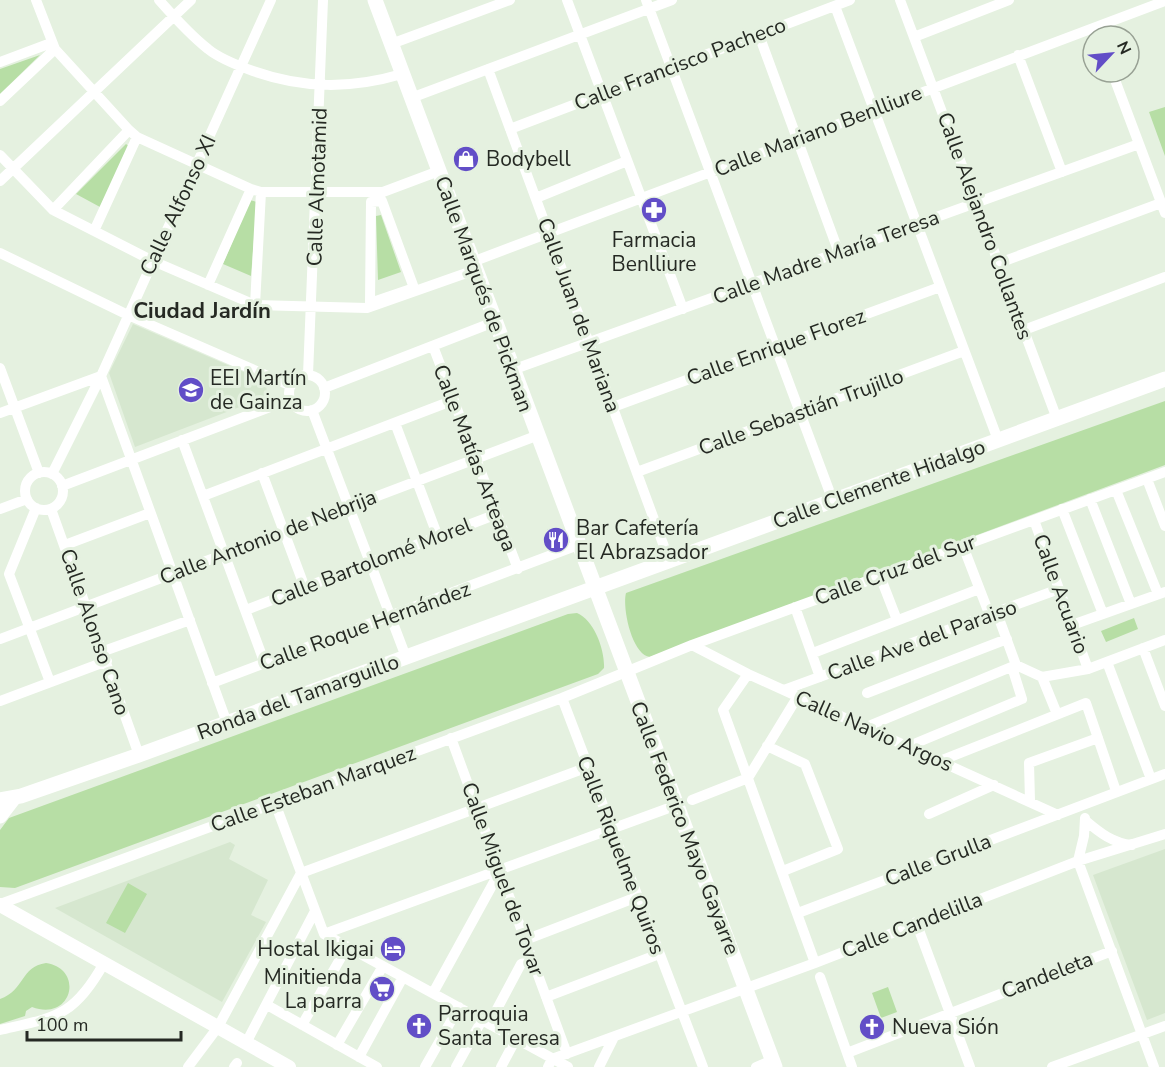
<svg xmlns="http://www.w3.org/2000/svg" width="1165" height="1067" viewBox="0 0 1165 1067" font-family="'Nunito Sans',sans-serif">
<rect width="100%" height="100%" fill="#e5f1e0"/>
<!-- built -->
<path fill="#d6e7cf" d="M133 324 267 382 266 397 135 447 109 373Z
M230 842 235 845 229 859 268 880 251 915 266 922 222 1002 55 908Z
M1165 849V1013L1147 1020 1093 875Z"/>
<!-- green -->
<path fill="#b7dea5" d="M40 55 0 94V69Z
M1165 107V156L1149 112Z
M126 144 131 148 100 207 76 194Z
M250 200 257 202 251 276 223 264Z
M381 215 401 272 378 280 376 216Z
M1165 401V465L650 657C632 655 622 608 626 593Z
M577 613C594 620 605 650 604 668L598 674 15 888 0 887V830L9 818 568 614Z
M1134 618 1138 629 1106 642 1101 631Z
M128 883 147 894 125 933 106 923Z
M46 963C85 969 72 1022 32 1007L26 1011 25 1016 0 1024V999C25 990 20 967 46 963Z
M888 987 897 1012 881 1018 872 993Z"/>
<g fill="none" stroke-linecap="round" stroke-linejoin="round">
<!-- street -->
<path stroke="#fff" stroke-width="10" d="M36 0 55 49 129 130 137 137 251 189 261 192H383L439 171
M159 0C174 17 190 35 208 49 220 59 239 66 253 71 304 89 351 89 402 74
M567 0 683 309
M646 0 833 501
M900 0 1057 419
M835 6 998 440
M759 35 839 253
M914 37 1009 0
M391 44 510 0
M1018 55 1062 172
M0 62 51 43
M488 69 669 560
M1112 72 1165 213
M411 98 672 0
M0 101 55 49
M510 129 850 0
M0 155 53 210 153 261 255 305 367 308 475 270
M0 181 191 0
M536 198 627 161
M382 201 414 288 370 303 371 202Z
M53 210 129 130
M94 231 137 137
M0 253 128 315 291 386
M472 262 1165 1
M999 263 1161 203
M208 285 251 189
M255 305 261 192
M1024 330 1165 277
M433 346 518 569
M0 368 39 473
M512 370 1139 144
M308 375 323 0
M289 393a18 18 0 1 1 36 0a18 18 0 1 1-36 0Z
M324 388 494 322
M613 407 940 287
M312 410 406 657
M0 413 101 376 227 723
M395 423 438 537
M182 440 265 664
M637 472 964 351
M25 491a19 19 0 1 1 38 0a19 19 0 1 1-38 0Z
M262 473 305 588
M52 474 101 376 271 0
M1147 479 1165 526
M62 486 291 399
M1116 490 1158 594
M203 496 454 400
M1090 499 1131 604
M0 509 27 499
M51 509 139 755
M1062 509 1103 614
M1034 520 1088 669
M65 545 150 513
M963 546 990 616
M9 574 50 682
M9 574 36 508
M880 576 897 620
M795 607 820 677
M246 610 497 514
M997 613 1016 665
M1072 625 1165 592
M0 639 536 436
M692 645 748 674 1058 815
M1143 648 1165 706
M104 651 190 620
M813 653 979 589
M1107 662 1151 779
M748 674 723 710 815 963
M1042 677 1057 714
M212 683 578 545
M784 690 1059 589
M867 693 1007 639
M562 698 703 1067
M0 701 107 661
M866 727 1016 665 1042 677 1088 669 1165 640
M451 738 567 1054
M767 746 805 764 838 849 783 871
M909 746 1022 699 1012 667
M940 761 1086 703 1116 791
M692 800 748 778 798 696
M1030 801 1029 763 1098 738
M275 803 324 934 568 1067
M929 814 994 785
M1086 821C1100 833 1113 843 1132 845
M1078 861 1154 1067
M1078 861 1084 836 1085 818
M0 904 562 698 692 645 1165 472
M798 913 1165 774
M916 922 970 1067
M324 934 677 805
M525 940 637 897
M820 977 852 1067
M433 993 500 871
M546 997 659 954
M267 1005 377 1067
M489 1024 521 964 533 960
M302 1025 343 954
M0 1030C56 1017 74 1017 104 963
M246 1043 315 911
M337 1045 383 966
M847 1053 1112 951
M359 1057 403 977
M188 1067 218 1027 301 873 588 767
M234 1067 237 1063
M425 1067 459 1007
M456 1067 482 1020
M501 1067 516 1039
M548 1067 552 1059 815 963 1078 861 1165 834
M599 1067 614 1037
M756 1067 773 1060
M1052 1067 1165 1026"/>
<!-- secondary -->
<path stroke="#fff" stroke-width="14" d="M0 905 289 1067"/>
<!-- primary -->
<path stroke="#fff" stroke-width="15" d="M375 0 775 1067
M0 800 21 796 139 755 1165 379
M0 816 14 798"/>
</g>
<!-- icons -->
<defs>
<g id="shop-disc" transform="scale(1.35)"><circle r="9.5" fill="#624ec7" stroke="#e5f1e0"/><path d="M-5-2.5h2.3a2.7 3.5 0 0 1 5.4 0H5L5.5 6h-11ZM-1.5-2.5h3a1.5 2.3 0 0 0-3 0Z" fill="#fff"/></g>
<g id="pharmacy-disc" transform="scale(1.35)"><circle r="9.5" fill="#624ec7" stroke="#e5f1e0"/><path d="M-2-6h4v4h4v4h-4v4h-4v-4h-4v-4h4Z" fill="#fff"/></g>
<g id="school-disc" transform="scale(1.35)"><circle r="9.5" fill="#624ec7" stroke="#e5f1e0"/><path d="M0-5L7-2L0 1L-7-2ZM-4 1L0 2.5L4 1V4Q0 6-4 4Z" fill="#fff"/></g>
<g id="restaurant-disc" transform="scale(1.35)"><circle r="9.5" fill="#624ec7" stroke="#e5f1e0"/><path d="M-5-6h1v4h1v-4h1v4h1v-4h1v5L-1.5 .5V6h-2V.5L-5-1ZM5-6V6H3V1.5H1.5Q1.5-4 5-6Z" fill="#fff"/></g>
<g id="hotel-disc" transform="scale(1.35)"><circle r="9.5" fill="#624ec7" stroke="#e5f1e0"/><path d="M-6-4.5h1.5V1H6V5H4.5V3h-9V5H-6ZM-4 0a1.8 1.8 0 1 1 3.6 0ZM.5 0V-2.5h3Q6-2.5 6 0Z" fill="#fff"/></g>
<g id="supermarket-disc" transform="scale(1.35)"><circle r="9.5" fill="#624ec7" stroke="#e5f1e0"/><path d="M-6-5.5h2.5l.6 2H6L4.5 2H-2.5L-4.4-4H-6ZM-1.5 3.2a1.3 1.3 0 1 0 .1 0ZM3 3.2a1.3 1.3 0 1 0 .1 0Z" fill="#fff"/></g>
<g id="church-disc" transform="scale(1.35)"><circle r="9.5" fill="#624ec7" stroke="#e5f1e0"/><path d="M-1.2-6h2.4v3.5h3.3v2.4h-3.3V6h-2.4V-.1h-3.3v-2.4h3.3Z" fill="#fff"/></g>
</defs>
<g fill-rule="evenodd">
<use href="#shop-disc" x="466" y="159"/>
<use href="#pharmacy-disc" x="654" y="210"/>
<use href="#school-disc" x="191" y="390"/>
<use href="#restaurant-disc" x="556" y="540"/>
<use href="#hotel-disc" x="393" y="949"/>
<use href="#supermarket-disc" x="382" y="989"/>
<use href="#church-disc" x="419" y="1026"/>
<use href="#church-disc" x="872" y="1027"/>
</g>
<g text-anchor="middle" stroke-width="6" stroke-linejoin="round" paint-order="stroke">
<!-- street labels -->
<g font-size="21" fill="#252923" stroke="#e5f1e0">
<text transform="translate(680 64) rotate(-21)" y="7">Calle Francisco Pacheco</text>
<text transform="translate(818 131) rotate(-21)" y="7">Calle Mariano Benlliure</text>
<text transform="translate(317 187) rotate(-88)" y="7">Calle Almotamid</text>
<text transform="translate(178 205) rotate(-65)" y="7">Calle Alfonso XI</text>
<text transform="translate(985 226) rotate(70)" y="7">Calle Alejandro Collantes</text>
<text transform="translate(826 257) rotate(-20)" y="7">Calle Madre María Teresa</text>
<text transform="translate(484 294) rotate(70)" y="7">Calle Marqués de Pickman</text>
<text transform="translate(579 315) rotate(70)" y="7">Calle Juan de Mariana</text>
<text transform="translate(776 347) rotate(-20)" y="7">Calle Enrique Florez</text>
<text transform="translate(801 412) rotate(-20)" y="7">Calle Sebastián Trujillo</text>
<text transform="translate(475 458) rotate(69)" y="7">Calle Matías Arteaga</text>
<text transform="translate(879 484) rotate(-20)" y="7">Calle Clemente Hidalgo</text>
<text transform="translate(268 537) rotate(-21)" y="7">Calle Antonio de Nebrija</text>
<text transform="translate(371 562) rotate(-21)" y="7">Calle Bartolomé Morel</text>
<text transform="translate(895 570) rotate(-20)" y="7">Calle Cruz del Sur</text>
<text transform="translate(1061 594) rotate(70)" y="7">Calle Acuario</text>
<text transform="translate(365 626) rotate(-20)" y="7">Calle Roque Hernández</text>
<text transform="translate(95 632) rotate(71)" y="7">Calle Alonso Cano</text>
<text transform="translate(922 640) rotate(-20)" y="7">Calle Ave del Paraiso</text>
<text transform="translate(298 697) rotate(-20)" y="7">Ronda del Tamarguillo</text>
<text transform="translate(874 731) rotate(24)" y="7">Calle Navio Argos</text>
<text transform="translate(313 789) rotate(-20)" y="7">Calle Esteban Marquez</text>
<text transform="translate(685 828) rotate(69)" y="7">Calle Federico Mayo Gayarre</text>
<text transform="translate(621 855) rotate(69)" y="7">Calle Riquelme Quiros</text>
<text transform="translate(938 860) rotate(-21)" y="7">Calle Grulla</text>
<text transform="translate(503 879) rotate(70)" y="7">Calle Miguel de Tovar</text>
<text transform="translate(912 925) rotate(-21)" y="7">Calle Candelilla</text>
<text transform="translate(1047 975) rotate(-21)" y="7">Candeleta</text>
</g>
<!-- poi labels -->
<g font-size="21" fill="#252923" stroke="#e5f1e0" text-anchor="start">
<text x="486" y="166">Bodybell</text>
<text x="654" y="247" text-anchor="middle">Farmacia<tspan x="654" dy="24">Benlliure</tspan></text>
<text x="210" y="385">EEI Martín<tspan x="210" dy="24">de Gainza</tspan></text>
<text x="576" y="535">Bar Cafetería<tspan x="576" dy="24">El Abrazsador</tspan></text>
<text x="374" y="956" text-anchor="end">Hostal Ikigai</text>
<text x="362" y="984" text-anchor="end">Minitienda<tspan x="362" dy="24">La parra</tspan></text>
<text x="438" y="1021">Parroquia<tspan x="438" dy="24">Santa Teresa</tspan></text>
<text x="892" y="1034">Nueva Sión</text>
</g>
<!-- neighbourhood labels -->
<g font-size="22" font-weight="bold" fill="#252923" stroke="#e5f1e0">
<text x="202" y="318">Ciudad Jardín</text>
</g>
</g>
<!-- north arrow -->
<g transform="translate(1111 54) rotate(64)"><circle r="28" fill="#e5f1e0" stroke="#98a194" stroke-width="1.5"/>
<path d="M0-4.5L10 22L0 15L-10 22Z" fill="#624ec7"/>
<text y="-9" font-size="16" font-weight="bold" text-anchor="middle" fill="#252923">N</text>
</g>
<!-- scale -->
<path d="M27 1031v9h154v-9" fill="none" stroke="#252923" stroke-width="3"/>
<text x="36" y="1031" font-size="18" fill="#252923" stroke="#e5f1e0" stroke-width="4.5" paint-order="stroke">100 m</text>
</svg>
